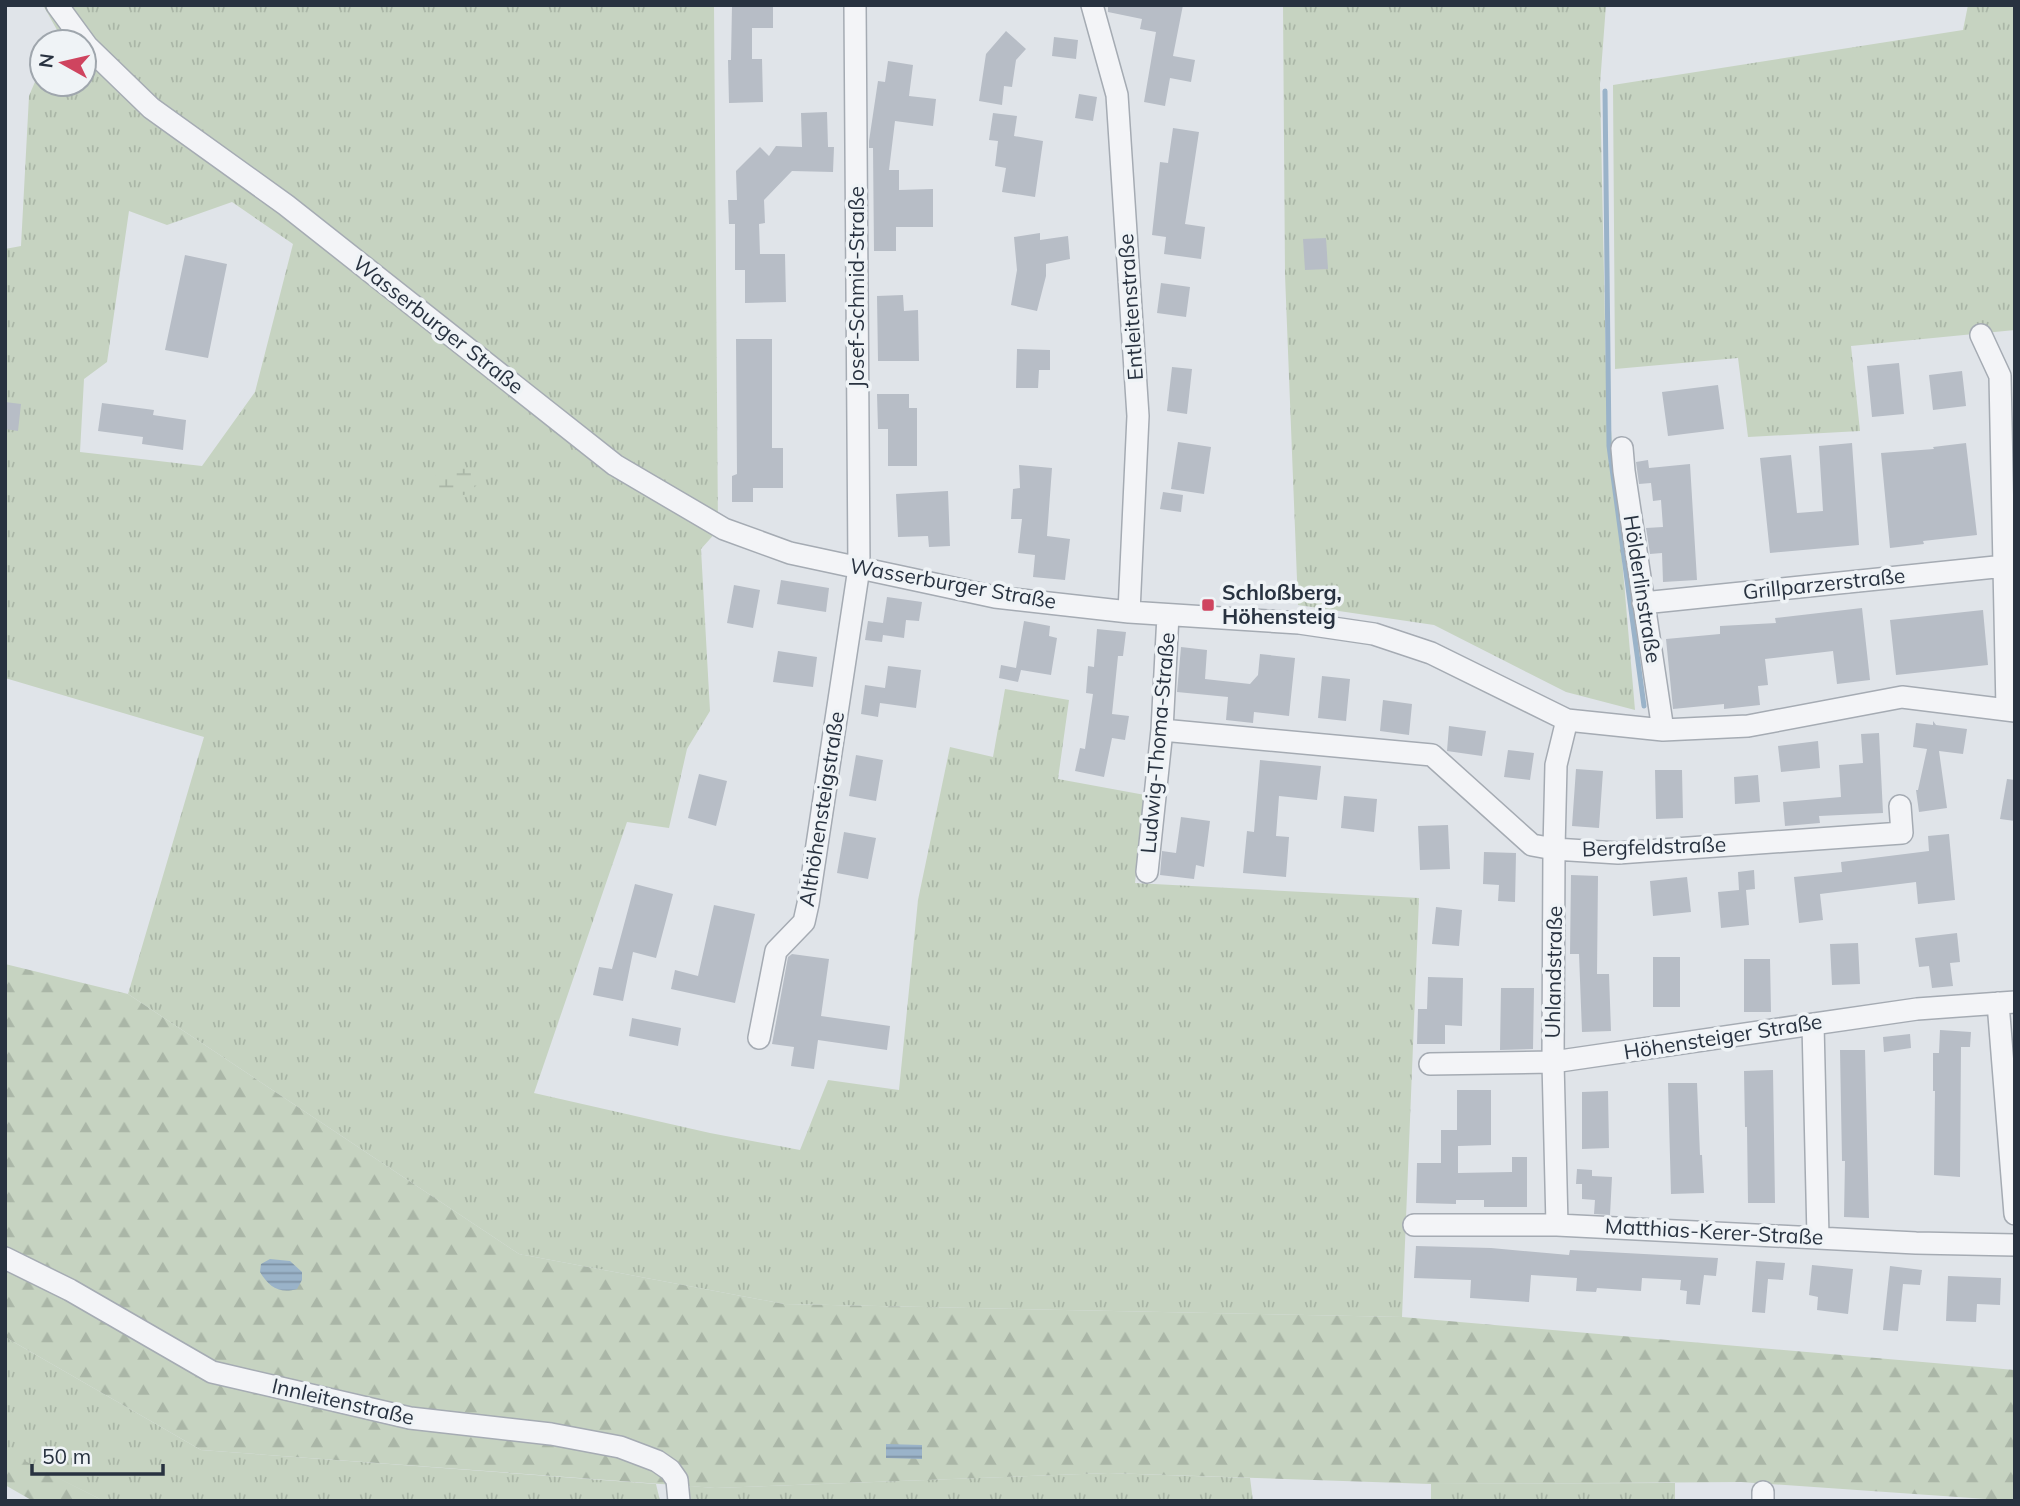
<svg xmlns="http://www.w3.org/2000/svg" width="2020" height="1506" viewBox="0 0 2020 1506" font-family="Mulish,sans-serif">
<defs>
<pattern id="grass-tufts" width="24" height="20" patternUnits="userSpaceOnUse" patternTransform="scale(1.75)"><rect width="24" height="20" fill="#c6d3c1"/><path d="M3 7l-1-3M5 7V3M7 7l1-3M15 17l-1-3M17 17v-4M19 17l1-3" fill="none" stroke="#aab6a7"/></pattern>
<pattern id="forest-firs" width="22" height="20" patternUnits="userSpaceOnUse" patternTransform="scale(1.75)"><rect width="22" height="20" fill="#c6d3c1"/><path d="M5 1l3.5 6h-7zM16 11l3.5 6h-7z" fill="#aab6a7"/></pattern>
<pattern id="wetland-marsh" width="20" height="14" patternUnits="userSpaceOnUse" patternTransform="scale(1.75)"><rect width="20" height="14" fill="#c6d3c1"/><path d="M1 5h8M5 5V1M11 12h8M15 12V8" fill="none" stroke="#aab6a7"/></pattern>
<pattern id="water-rules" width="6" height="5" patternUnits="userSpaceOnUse" patternTransform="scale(1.75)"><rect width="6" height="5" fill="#9ab3c9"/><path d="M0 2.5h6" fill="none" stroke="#7e92a5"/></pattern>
</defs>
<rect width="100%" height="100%" fill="#e0e4e9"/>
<!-- grass -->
<path fill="url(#grass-tufts)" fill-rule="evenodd" d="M43 5H714L718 530 701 549 710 711 687 749 669 828 627 822 534 1093 710 1133 800 1150 828 1080 899 1090 918 900 950 747 993 757 1005 689 1069 700 1058 779 1145 795 1135 883 1419 898 1402 1317 784 1304 519 1254 128 994 204 737 5 678V249L21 246 29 96 42 65V84H84V42H52L57 30ZM232 202 293 244 255 392 202 466 80 452 84 379 107 362 129 211 167 225Z
M1283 5H1606L1600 84 1606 372 1635 710 1566 692 1434 625 1298 605 1285 275Z
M1968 5H2015V330L1851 346 1860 431 1748 437 1738 358 1615 369 1613 85 1963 30Z
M5 1337 201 1450 656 1484 660 1501H104L5 1452Z
M1108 1473 1250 1478 1253 1501H690V1486L715 1488Z
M1675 1483V1501H1431V1484Z"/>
<!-- forest -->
<path fill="url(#forest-firs)" d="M5 964 128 994 519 1254 784 1304 1402 1317 2015 1370V1501L1741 1482 1431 1484 1108 1473 715 1488 201 1450 5 1337Z
M5 1452H7L104 1501H33L5 1485Z"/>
<!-- wetland -->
<path fill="url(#wetland-marsh)" d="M439 468 472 469 480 481 469 494 452 497 438 495 434 480Z"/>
<!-- water -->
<path fill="url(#water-rules)" d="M270 1259 290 1261 302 1272V1280L297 1289C279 1294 269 1287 260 1272L261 1264Z
M886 1444 922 1445V1459L886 1458Z"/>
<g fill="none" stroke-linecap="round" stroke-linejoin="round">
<!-- stream -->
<path stroke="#9ab3c9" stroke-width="5" d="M1605 91 1609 446 1644 706"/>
</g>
<!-- building -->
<path fill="#b7bdc6" d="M732 5H773V28H752V59H762L763 102 729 103 728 60H731Z
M1108 5H1183L1173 56 1195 60 1191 82 1170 78 1165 106 1144 102 1156 32 1140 29 1142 19 1108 12Z
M1006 31 1026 49 1016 60 1012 87 1004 86 1002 105 979 101 986 54Z
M1054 37 1078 40 1076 59 1052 56Z
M888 61 913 65 909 96 936 99 933 126 895 121 889 170H899V190L933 189V227H896V251H874L873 148H869V141L878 81 885 82Z
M1079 94 1097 97 1093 121 1075 118Z
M827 112 828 147H834L833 172 792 171 764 200 765 223 759 224 760 254H785L786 302 745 303V270H735V224H729L728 200H737L736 171 760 147 769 156 776 146 802 147 801 113Z
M993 113 1017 116 1014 136 1043 141 1035 197 1002 192 1006 168 995 166 998 141 989 140Z
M1173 128 1199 132 1185 224 1205 227 1201 259 1164 254 1166 237 1152 235 1160 162 1168 163Z
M1040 233V240L1068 236 1070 259 1046 264V276L1037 311 1011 305 1017 270 1014 237Z
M1326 238 1328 269 1305 270 1303 239Z
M185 255 227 264 208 358 165 350Z
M1161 283 1190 287 1186 317 1157 313Z
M903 295 904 311 918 310 919 361H878L877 296Z
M736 339H772V448H783V488H753V502H732V476L737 474Z
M1017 349 1050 350V370H1039L1038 388H1016Z
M1899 363 1904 414 1872 417 1867 366Z
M1172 367 1192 369 1187 414 1167 411Z
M1962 371 1966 406 1933 410 1929 375Z
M1718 385 1724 429 1668 436 1662 392Z
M877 394H909V408H917V466H888V429H878Z
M5 402 21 404 18 431 5 429Z
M102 403 154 410 153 415 186 420 183 450 142 444 143 437 98 431Z
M1178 442 1211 447 1204 494 1171 489Z
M1852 443 1859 545 1770 553 1760 458 1791 455 1797 513 1823 511 1819 446Z
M1966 443 1977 535 1923 541 1924 544 1890 548 1881 453 1934 449 1933 447Z
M1648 460 1649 468 1690 464 1697 580 1663 582 1662 553 1650 554 1646 528 1663 527 1661 500 1653 501 1651 483 1639 484 1636 462Z
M1019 465 1052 468 1047 536 1070 539 1065 580 1033 577 1035 555 1018 553 1022 519H1011L1013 489 1020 488Z
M948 491 950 546 929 547 928 536 898 537 896 494Z
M1163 492 1183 495 1181 512 1160 509Z
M781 580 829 588 826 612 777 604Z
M734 585 760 590 753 628 727 623Z
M887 597 922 602 919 621 906 620 904 638 883 635 882 642 865 640 868 621 883 623Z
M1862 608 1870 680 1837 684 1833 651 1765 659 1768 685 1758 686 1760 705 1724 709V704L1673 709 1666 639 1720 634V626L1776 623 1775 618Z
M1983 610 1988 665 1896 675 1890 620Z
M1024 621 1050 626 1049 636 1057 638 1051 675 1021 670 1018 682 999 678 1001 665 1016 668Z
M1097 629 1126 632 1123 656H1118L1112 714 1129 716 1125 740 1112 738 1104 777 1075 771 1080 748 1085 749 1093 694 1086 693 1088 666 1094 667Z
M1181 647 1207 650 1205 679 1250 684 1258 675 1260 654 1295 658 1289 716 1254 712 1253 723 1226 720 1228 697 1177 692Z
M778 651 817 657 813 687 773 682Z
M888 666 921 670 916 708 880 703 878 717 861 714 865 685 885 688Z
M1322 676 1350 679 1346 721 1318 718Z
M1383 700 1412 704 1409 735 1380 731Z
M1933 721 1936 725 1967 729 1963 754 1939 751 1947 808 1919 812 1916 790H1918L1927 749 1913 747 1916 723 1933 725Z
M1449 726 1486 731 1482 756 1447 751Z
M1879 733 1883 813 1819 816 1820 823 1785 826 1783 802 1841 797 1839 765 1863 763 1861 734Z
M1818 741 1820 768 1781 772 1778 746Z
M1508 750 1534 753 1530 780 1504 777Z
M856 755 883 760 876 801 849 796Z
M1260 760 1321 766 1317 800 1279 796 1276 836 1289 837 1286 877 1243 873 1247 831 1254 832Z
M1576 769 1603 771 1599 828 1572 826Z
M1655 770H1682L1683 818 1656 819Z
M699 774 727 781 716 826 688 818Z
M1758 775 1760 802 1735 804 1734 777Z
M2007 779 2015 780V821L2000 819Z
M1344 796 1377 799 1374 832 1341 828Z
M1181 817 1210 821 1204 867 1196 865 1194 879 1160 875 1162 851 1176 853Z
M1448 825 1450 869 1420 870 1418 826Z
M844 832 876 838 868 879 837 873Z
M1949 834 1955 900 1918 904 1916 882 1820 894 1823 920 1799 923 1794 877 1842 872 1841 862 1929 851 1928 836Z
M1484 852 1516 853 1515 902 1498 901 1499 885 1483 884Z
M1754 870 1755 889 1746 890 1749 925 1721 928 1718 892 1739 890 1738 872Z
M1571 875 1598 876 1597 974H1609L1611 1031 1582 1032 1579 954H1570Z
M1687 877 1691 912 1653 916 1650 881Z
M635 884 673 894 656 958 633 952 623 1001 593 995 599 967 612 969Z
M714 905 755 914 735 1003 671 989 675 970 698 976Z
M1436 907 1462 910 1459 946 1432 944Z
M1957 933 1960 962 1950 963 1953 986 1932 988 1929 966 1919 967 1915 938Z
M1858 943 1860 984 1832 985 1830 944Z
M792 954 829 959 821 1016 890 1026 887 1050 818 1040 814 1069 791 1066 794 1047 772 1044 788 957Z
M1653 957H1680V1007H1653Z
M1744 959H1770L1771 1012H1744Z
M1428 977 1463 978 1462 1026 1445 1025V1044H1417L1418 1009H1427Z
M1501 988H1534L1533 1049 1500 1050Z
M632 1018 681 1028 678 1046 629 1036Z
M1940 1030 1971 1032 1970 1047H1961L1960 1177 1934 1175 1935 1091H1933V1053H1939Z
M1910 1034 1911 1048 1884 1052 1883 1037Z
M1840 1050H1865L1869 1218 1844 1217 1845 1161H1842Z
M1773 1070 1775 1203H1748L1747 1127H1745L1744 1071Z
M1668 1083H1697L1700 1155H1702L1704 1193 1671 1194Z
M1457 1090H1491V1145L1458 1146V1173L1512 1172V1157H1527V1207H1484V1200H1456V1204L1416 1203 1417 1163H1441V1130H1457Z
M1608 1091 1609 1148 1582 1149V1092Z
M1577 1169 1592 1170V1176L1612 1177 1610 1215 1594 1214 1595 1200 1582 1199V1184H1576Z
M1416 1246 1491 1248 1569 1255 1570 1250 1718 1258 1716 1276 1704 1275 1700 1305 1686 1304 1687 1291 1680 1290 1681 1280 1642 1278 1641 1291 1597 1288 1596 1292 1576 1291 1577 1278 1531 1275 1529 1302 1470 1298 1471 1280 1414 1278Z
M1756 1261 1785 1263 1783 1280 1768 1279 1765 1313 1752 1312Z
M1812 1265 1853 1269 1848 1314 1817 1310 1818 1297 1809 1295Z
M1890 1266 1922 1270 1920 1285 1903 1284 1898 1331 1883 1330Z
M1948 1276 2001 1278 2000 1305 1977 1304 1976 1322 1946 1321Z"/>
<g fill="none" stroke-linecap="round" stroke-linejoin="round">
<!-- street casing -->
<g stroke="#a5abb3" stroke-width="24">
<path id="street" d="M57 5 87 46 151 108 286 205 615 465 724 529 790 553 995 597 1129 612 1299 623 1374 634 1431 653 1567 720 1663 730 1748 726 1902 697 2015 711
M1092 5 1117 95 1138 416 1129 612
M1981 335 2000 376 2007 709
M1622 448 1624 471 1663 730
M1643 603 2005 566
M1162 730 1432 755 1532 845 1554 849 1618 853 1902 833 1900 806
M1147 872 1162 730 1168 615
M1998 1003 2015 1214
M1813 1024 1818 1237
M759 1038 776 951 804 922 808 904 859 568 855 5
M1430 1064 1553 1062 1917 1009 2015 1002
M1414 1225H1557L1916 1243 2015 1245
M1557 1225 1553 1062 1554 849 1556 765 1567 720
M5 1258 70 1290 212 1372 410 1418 551 1434 620 1447 657 1461 670 1470 677 1480 679 1501
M1763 1492V1501"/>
</g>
<!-- street -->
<use href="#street" stroke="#f3f4f7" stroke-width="21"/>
</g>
<!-- markers -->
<rect fill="#cf445f" stroke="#eff3f6" stroke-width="2.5" x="1201" y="598" width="14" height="14" rx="3.5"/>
<g text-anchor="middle" stroke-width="7" stroke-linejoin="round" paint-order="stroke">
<!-- street labels -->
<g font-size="21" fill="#283240" stroke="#eff3f6">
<text transform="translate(857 287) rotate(-90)" y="7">Josef-Schmid-Straße</text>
<text transform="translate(1131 307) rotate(-94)" y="7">Entleitenstraße</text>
<text transform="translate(438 325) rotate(38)" y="7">Wasserburger Straße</text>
<text transform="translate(953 584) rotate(10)" y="7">Wasserburger Straße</text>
<text transform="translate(1824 584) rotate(-6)" y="7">Grillparzerstraße</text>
<text transform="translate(1642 589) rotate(81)" y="7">Hölderlinstraße</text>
<text transform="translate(1158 743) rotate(-85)" y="7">Ludwig-Thoma-Straße</text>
<text transform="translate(822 809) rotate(-81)" y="7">Althöhensteigstraße</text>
<text transform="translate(1654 847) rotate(-2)" y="7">Bergfeldstraße</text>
<text transform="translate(1554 972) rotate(-89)" y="7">Uhlandstraße</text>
<text transform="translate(1723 1037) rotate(-9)" y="7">Höhensteiger Straße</text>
<text transform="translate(1714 1232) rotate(3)" y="7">Matthias-Kerer-Straße</text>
<text transform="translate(343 1402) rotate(13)" y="7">Innleitenstraße</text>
</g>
<!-- poi labels -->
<g font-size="21" font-weight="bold" fill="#283240" stroke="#eff3f6" text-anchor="start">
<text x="1222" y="600">Schloßberg,<tspan x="1222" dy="24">Höhensteig</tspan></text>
</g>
</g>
<!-- border -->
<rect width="2020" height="1506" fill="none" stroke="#283240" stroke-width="14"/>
<!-- north arrow -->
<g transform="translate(63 63) rotate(278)"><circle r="33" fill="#eff3f6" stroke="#9fa6ad" stroke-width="2"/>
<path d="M0-5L12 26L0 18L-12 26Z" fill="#cf445f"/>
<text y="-10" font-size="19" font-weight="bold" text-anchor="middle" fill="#283240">N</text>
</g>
<!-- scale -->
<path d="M32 1464v10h131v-10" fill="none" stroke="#283240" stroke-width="3.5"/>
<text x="42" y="1464" font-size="21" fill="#283240" stroke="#eff3f6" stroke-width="5" paint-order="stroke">50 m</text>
</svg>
